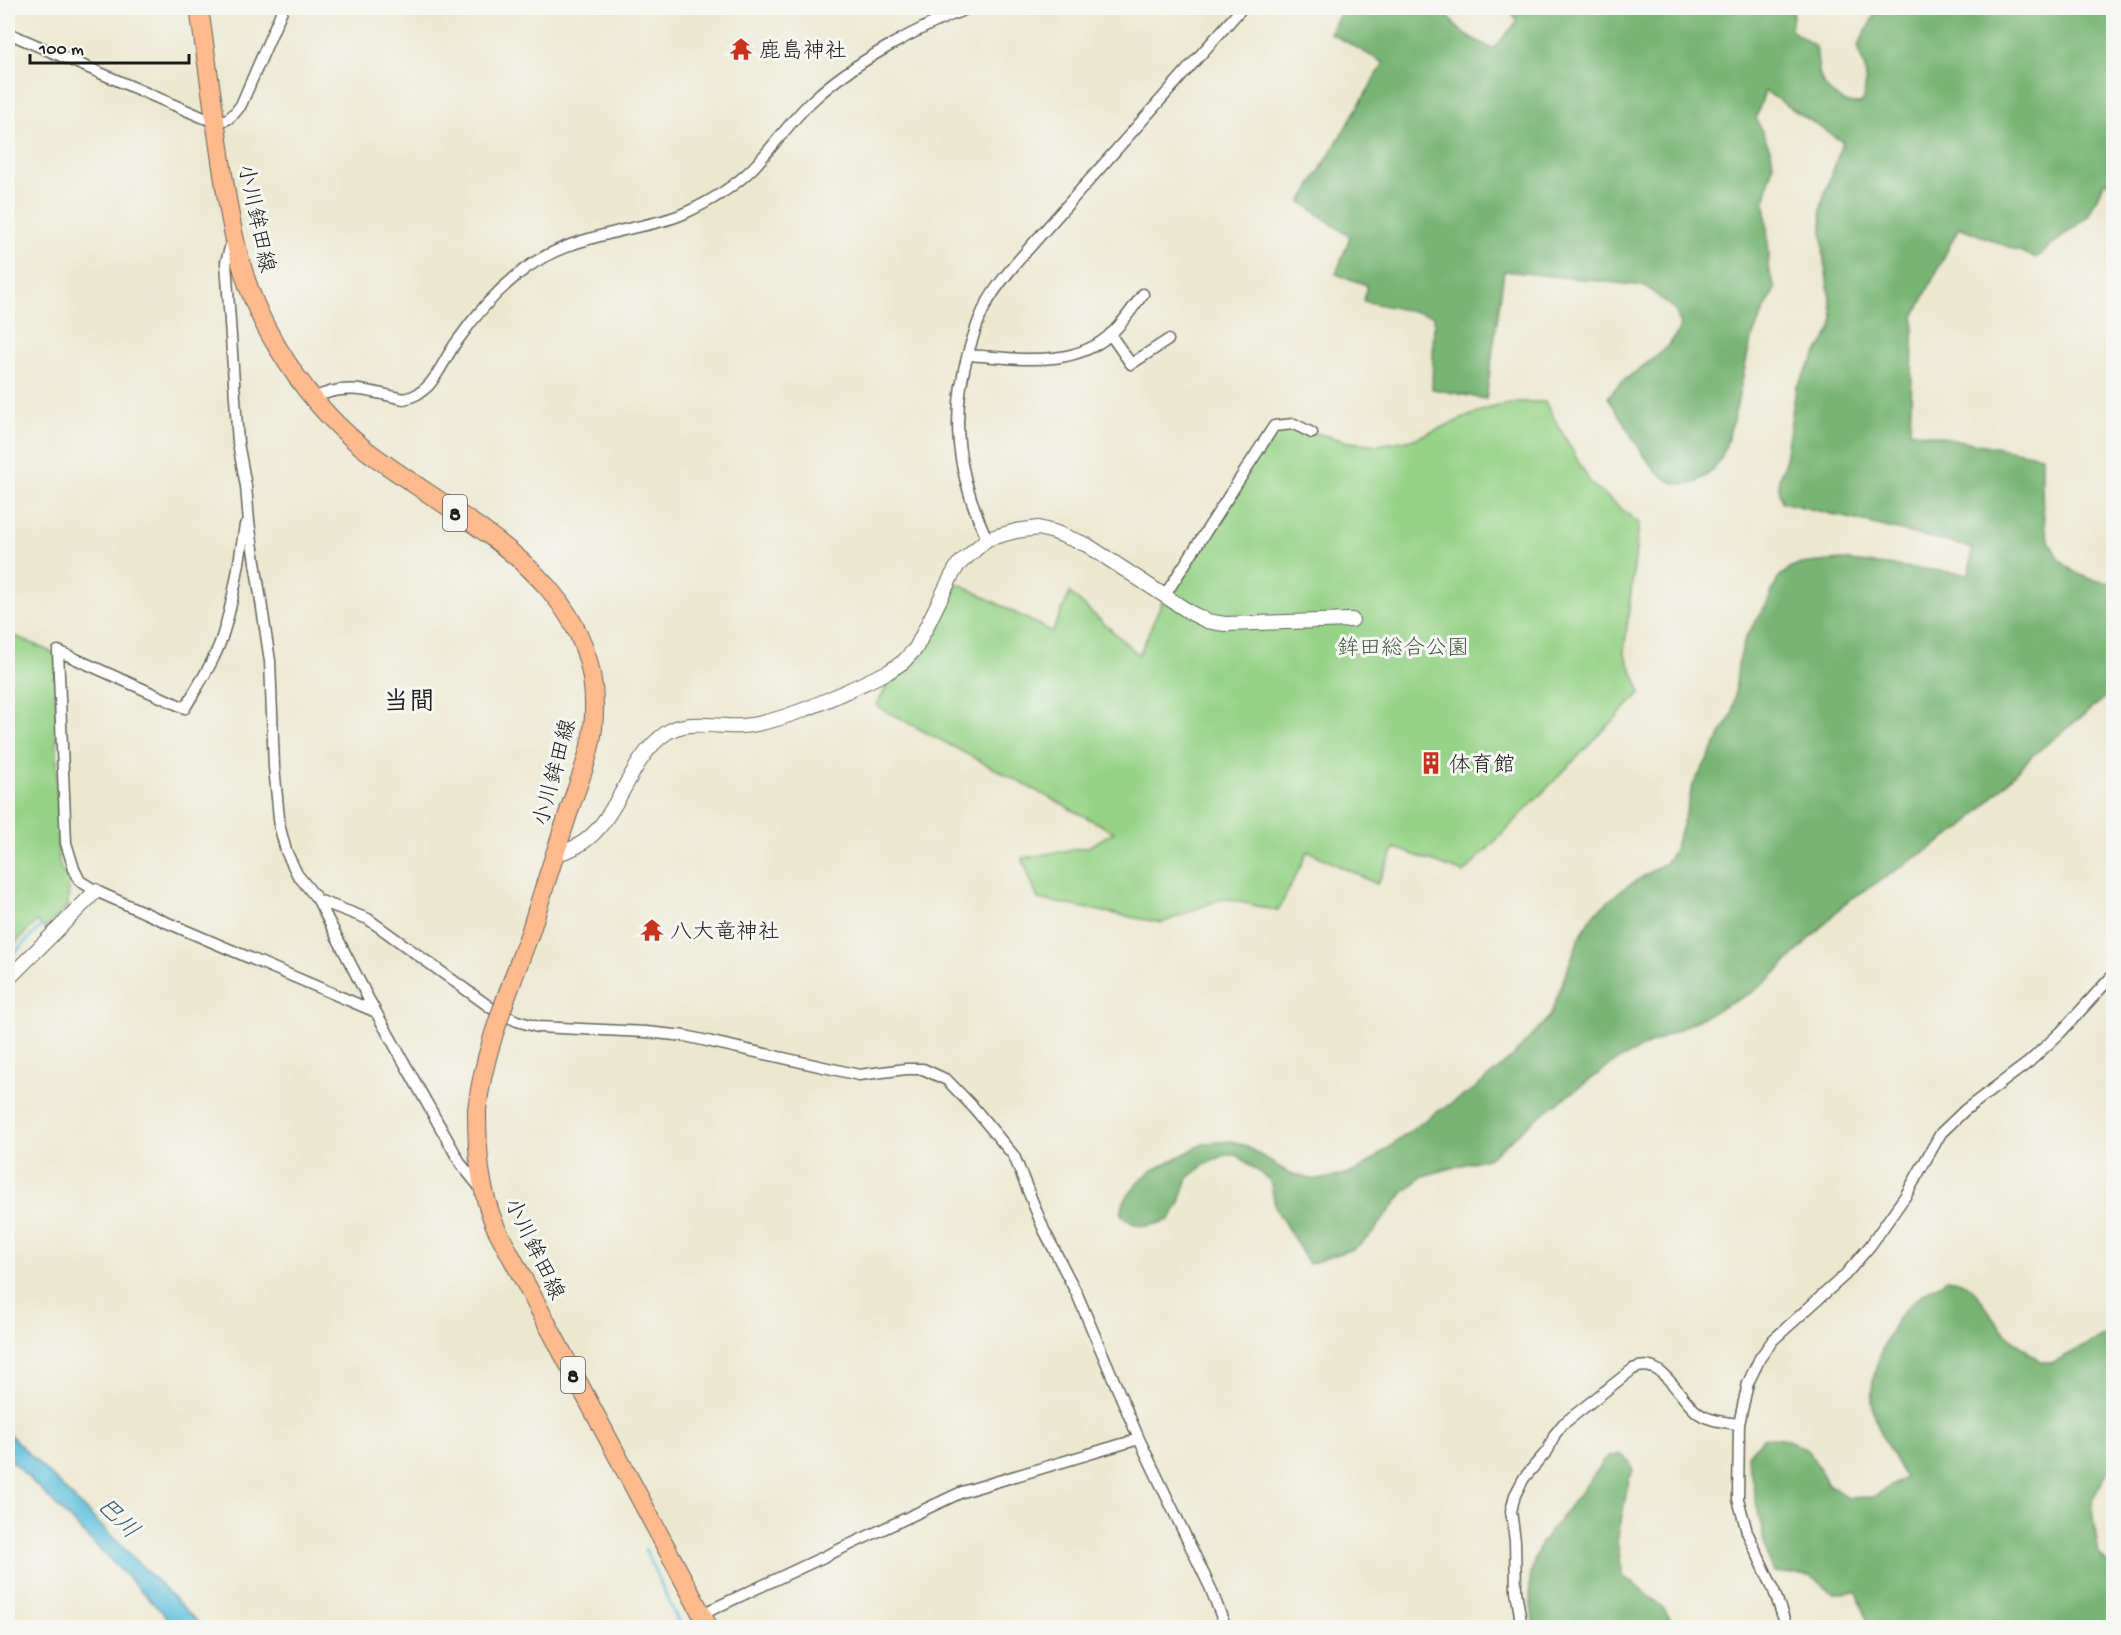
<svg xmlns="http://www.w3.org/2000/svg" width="2121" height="1635" viewBox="0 0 2121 1635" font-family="'Gochi Hand','Klee One',sans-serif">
<rect width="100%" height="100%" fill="#f6f6f2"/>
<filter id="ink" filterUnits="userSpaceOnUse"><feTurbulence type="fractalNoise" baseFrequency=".0167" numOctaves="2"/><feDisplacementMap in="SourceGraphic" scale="12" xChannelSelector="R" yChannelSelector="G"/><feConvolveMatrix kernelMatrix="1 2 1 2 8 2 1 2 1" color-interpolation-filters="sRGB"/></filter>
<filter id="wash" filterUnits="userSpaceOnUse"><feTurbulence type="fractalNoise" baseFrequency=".008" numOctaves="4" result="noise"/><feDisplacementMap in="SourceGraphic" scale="24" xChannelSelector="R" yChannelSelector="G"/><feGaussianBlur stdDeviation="1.35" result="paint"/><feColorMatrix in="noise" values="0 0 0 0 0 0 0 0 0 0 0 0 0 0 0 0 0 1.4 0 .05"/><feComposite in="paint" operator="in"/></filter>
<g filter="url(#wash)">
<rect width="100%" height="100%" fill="#ece8d0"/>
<!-- green -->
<path fill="#96d387" stroke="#597852" stroke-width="1.5" d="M1517 402H1545L1591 484 1639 523 1624 652 1641 692 1464 873 1395 848 1377 884 1308 851 1278 911 1223 898 1162 923 1038 899 1022 858 1088 847 1114 832 876 706 890 681 913 665 926 649 939 627 958 583 1052 632 1070 593 1139 655 1165 595 1274 426 1285 424 1348 442 1378 445 1414 439 1486 409Z
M8 633 56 654 58 857 61 869 69 881 68 906 45 929 37 921 8 951Z"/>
<!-- forest -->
<path fill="#78b574" stroke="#4a6848" stroke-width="1.5" d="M1343 8H1448C1446 28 1478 41 1493 49L1517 22 1509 8H1794L1791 30 1816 47C1818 57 1817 72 1822 81 1828 93 1849 108 1862 103 1865 92 1867 81 1865 69 1863 61 1859 55 1858 46L1878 8H2113V187L2105 181 2088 216 2036 258 1959 227 1914 317 1910 431 2042 456C2042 516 2037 577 2113 583L2114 691 2032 756 1964 827 1845 903 1771 978 1751 993 1618 1060 1538 1117 1490 1157 1423 1176 1403 1193 1373 1233 1355 1248 1309 1264 1276 1209 1270 1181 1237 1155H1225L1206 1164 1188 1178 1179 1205 1169 1220C1149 1227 1136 1231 1121 1214L1124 1201 1139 1181 1150 1172 1205 1143 1231 1141 1244 1145 1287 1172 1311 1179H1323L1348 1174 1360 1169 1429 1117 1473 1090 1512 1057 1550 1016 1579 938 1593 915 1621 890 1665 863 1673 852 1686 813 1692 787 1733 713 1738 665 1745 638 1766 605 1779 577 1789 569 1801 564 1840 560 1969 574 1972 548 1782 502C1777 488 1777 479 1784 466L1796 388 1831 330 1833 317 1824 261 1821 209 1824 196 1843 142 1765 91 1756 118 1771 151 1773 164 1765 199 1769 255 1768 268 1775 289C1766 308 1754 328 1749 348 1741 384 1735 421 1722 456 1718 466 1710 474 1701 479 1666 501 1641 452 1627 428 1621 417 1614 408 1608 397 1629 369 1668 358 1681 325L1675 310 1645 286 1504 271 1486 399 1432 389 1434 316 1363 301 1367 285 1336 274 1350 237 1301 202 1384 63 1330 33Z
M1947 1279C1979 1281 1983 1308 2001 1328 2012 1341 2028 1351 2041 1362H2054L2113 1331V1462L2092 1500 2098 1553 2113 1568V1627H1870L1857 1592 1833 1593 1811 1576 1774 1572 1768 1561 1747 1455 1765 1437 1788 1440 1809 1451 1828 1484 1848 1498 1873 1497 1905 1478C1893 1454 1878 1436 1873 1407 1867 1375 1890 1319 1916 1299 1926 1291 1937 1286 1947 1279Z
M1619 1454 1629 1461 1633 1472 1629 1479 1617 1541 1623 1576 1662 1606 1676 1627H1534C1529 1596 1526 1575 1540 1545L1607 1458Z"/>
<!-- water -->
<path fill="#5dbfdb" stroke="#3c6e7c" stroke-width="1.5" d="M8 1433 203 1627H177L8 1457Z"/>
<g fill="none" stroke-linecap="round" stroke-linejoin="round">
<!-- stream -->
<path stroke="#5dbfdb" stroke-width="3" d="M8 959 40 927
M645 1549 681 1628"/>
</g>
</g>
<g filter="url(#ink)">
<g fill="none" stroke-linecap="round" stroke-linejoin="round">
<!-- minor casing -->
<g stroke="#65635b" stroke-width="13">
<path id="minor" d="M8 33 204 118C225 122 228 123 241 105L283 8
M233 237 226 262 238 443 246 486 249 522 270 661 274 767 280 828 286 851 297 874 318 900 368 998 461 1164 481 1189
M1110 334 1131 364 1168 340
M968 355C1018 358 1075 370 1114 331 1125 320 1134 306 1143 294
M314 398C345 382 372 392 404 399 413 397 422 392 428 386 440 373 447 354 458 340 474 317 494 294 516 276 550 247 589 238 632 228 650 224 668 221 685 213 709 202 734 187 753 168 774 146 791 120 813 100 851 64 920 26 969 8
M249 522 245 525C239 562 234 599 223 634 215 661 198 685 185 708L58 651 66 843 74 869 80 881 96 891 168 923 376 1012
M987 539C957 474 949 419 969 350 974 334 978 318 987 303 997 285 1010 270 1023 255L1242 8
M1165 595 1274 426 1294 424 1312 433
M318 900 368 919 494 1010 517 1021 538 1027 646 1032 685 1036 859 1075 906 1069H923L947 1080 974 1108 1014 1156 1044 1230 1077 1294 1139 1439 1210 1587 1226 1628
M702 1614 962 1492 1139 1439
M1522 1628 1516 1591 1515 1541 1511 1511 1515 1495 1524 1478 1548 1450 1555 1434 1563 1424 1633 1369C1663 1355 1677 1397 1698 1413 1709 1421 1725 1422 1739 1424
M1787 1628 1773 1588 1747 1532 1738 1499 1739 1424 1748 1383 1760 1358 1773 1340 1845 1275 1870 1246 1906 1195 1941 1133 1965 1110 2029 1062 2061 1032 2114 974"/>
</g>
<!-- tertiary casing -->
<g stroke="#65635b" stroke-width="16">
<path id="tertiary" d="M555 854C618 842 620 765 666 733 688 718 718 728 742 726 789 722 845 691 888 672L903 662 916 648 951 577 958 565 987 539 1016 531 1038 528 1054 532 1087 545 1191 613 1207 621 1225 624 1352 620
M8 979 96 891"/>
</g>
<!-- primary casing -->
<g stroke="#65635b" stroke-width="20">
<path id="primary" d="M199 8C206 54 212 101 219 147 229 218 239 287 278 348 300 385 329 420 362 447 459 523 609 578 593 728 590 756 578 784 569 811 556 851 543 890 531 930
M477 1110C477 1152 479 1189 496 1228L709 1628"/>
</g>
<!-- minor -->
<use href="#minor" stroke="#fff" stroke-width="10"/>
<!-- tertiary -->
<use href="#tertiary" stroke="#fff" stroke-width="14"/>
<!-- primary -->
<use href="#primary" stroke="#fcba8d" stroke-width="18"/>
<!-- primary-bridge casing -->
<g stroke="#65635b" stroke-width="20" stroke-linecap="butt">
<path id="primary-bridge" d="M477 1110C483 1051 511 986 531 930"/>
</g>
<!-- primary-bridge -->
<use href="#primary-bridge" stroke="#fcba8d" stroke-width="18"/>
</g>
</g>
<!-- icons -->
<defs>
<g id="temple-bare" transform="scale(1.8)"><path d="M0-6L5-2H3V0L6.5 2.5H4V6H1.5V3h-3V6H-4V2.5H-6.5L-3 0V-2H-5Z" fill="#c8321e" stroke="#f6f6f2" stroke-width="2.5" paint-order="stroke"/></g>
<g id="building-bare" transform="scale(1.8)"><path d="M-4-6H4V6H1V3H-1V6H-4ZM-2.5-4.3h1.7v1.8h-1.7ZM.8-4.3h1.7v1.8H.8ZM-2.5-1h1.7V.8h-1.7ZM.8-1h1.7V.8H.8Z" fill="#c8321e" stroke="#f6f6f2" stroke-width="2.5" paint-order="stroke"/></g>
</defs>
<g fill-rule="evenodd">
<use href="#temple-bare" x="741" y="49"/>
<use href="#building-bare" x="1431" y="763"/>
<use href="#temple-bare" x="652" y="930"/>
</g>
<g text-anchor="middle" stroke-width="6" stroke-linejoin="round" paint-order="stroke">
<!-- shield labels -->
<g fill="#f6f6f2" stroke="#5d5d5c" stroke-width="1.5">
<rect x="443" y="495" width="24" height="36" rx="4.5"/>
<rect x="561" y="1357" width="24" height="36" rx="4.5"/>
</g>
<g font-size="21" font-weight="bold" fill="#1c1c1c">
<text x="455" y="520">8</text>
<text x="573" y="1382">8</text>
</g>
<!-- poi labels -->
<g font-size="22" fill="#1c1c1c" stroke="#f6f6f2" text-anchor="start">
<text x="759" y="57">鹿島神社</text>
<text x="1449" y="771">体育館</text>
<text x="670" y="938">八大竜神社</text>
</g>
<!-- street labels -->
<g font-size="22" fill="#1c1c1c" stroke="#f6f6f2">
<text transform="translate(258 218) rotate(78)" y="8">小川鉾田線</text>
<text transform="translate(553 772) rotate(-75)" y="8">小川鉾田線</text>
<text transform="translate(536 1248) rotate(64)" y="8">小川鉾田線</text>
</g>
<!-- park labels -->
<g font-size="22" fill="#475c41" stroke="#f6f6f2">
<text x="1403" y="654">鉾田総合公園</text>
</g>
<!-- water labels -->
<g font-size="24" font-style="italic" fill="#365d68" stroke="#f6f6f2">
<text transform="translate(119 1517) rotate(45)" y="8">巴川</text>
</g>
<!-- quarter labels -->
<g font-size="26" font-weight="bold" fill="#1c1c1c" stroke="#f6f6f2">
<text x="409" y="709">当間</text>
</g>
</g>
<!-- margin -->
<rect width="2121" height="1635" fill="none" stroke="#f6f6f2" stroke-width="30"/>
<!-- scale -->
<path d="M30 54v9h159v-9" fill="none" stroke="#1c1c1c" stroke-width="3"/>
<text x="39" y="54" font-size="18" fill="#1c1c1c" stroke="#f6f6f2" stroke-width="4.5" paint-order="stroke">100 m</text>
</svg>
